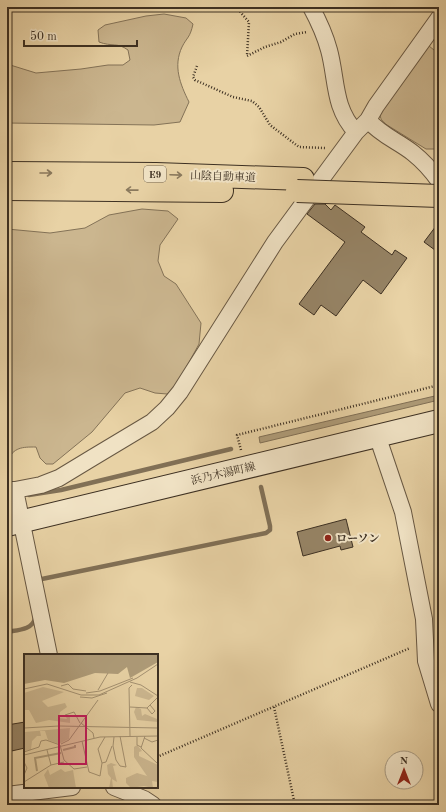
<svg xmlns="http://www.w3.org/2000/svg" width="446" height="812" viewBox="0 0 446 812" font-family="'Old Standard TT','Noto Serif JP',serif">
<rect width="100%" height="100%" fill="#e8d2a5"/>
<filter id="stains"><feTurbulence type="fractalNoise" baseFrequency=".005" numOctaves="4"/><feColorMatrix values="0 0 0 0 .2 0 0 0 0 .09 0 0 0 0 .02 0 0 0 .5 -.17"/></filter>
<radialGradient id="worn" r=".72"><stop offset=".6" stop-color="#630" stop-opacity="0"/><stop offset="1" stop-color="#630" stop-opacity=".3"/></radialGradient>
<!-- green -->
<path fill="#cbb68f" stroke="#847358" d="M164 14 186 18 193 24C190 38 187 37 182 47 173 66 180 84 189 102L180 122 154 125 7 123V64L36 73 81 69 108 65H123L130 60 128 50C117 42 112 47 99 42L98 30 105 25 146 16Z
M429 46 439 54V149H426L387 125C382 121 380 119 380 113L425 48Z
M142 209 168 211 178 219 160 245 158 261 164 276 176 284 201 323 199 344 177 384 167 394 155 393 140 388 125 393 92 432 53 464H46L40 458 36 447C22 447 14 447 7 461V229L50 233 85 228 109 215Z"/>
<!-- water -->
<path fill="#ae9b78" stroke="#817056" d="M439 395V400L260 443 259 437Z"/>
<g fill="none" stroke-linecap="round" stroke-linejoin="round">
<!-- stream -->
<path stroke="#817056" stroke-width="4.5" d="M29 495 61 490 231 449
M37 580 266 533 270 530V526L261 487
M7 632C17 630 33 630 35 618"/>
</g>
<!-- building -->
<path fill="#968466" stroke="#3d3022" d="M315 204H325L331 210 335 205 365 227 361 232 392 255 395 250 407 258 381 294 363 280 336 316 321 305 314 315 299 304 345 242 307 214Z
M439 222V253L424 242Z
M346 519 353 547 341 550 340 546 303 556 297 532Z
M25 722V748L7 752V725Z"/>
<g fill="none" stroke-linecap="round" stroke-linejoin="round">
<!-- minor casing -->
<g stroke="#685843" stroke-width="18">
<path id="minor" d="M311 7C318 20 325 35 329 50 337 79 333 108 356 132
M368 120C382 136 398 141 413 153 423 161 432 171 439 181
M377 435 403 512 424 619 426 661 439 704
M7 490H15L49 655
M15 490 41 485 59 478 92 458 152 422 167 408 180 392 275 242 356 132 368 120 376 106 439 18
M114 787 144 799 153 805
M7 795 72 787"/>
</g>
<!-- secondary casing -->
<g stroke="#3d3022" stroke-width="24">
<path id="secondary" d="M7 525 439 421"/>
</g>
<!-- motorway casing -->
<g stroke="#3d3022" stroke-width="24">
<path id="motorway" d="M7 173 156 174 303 179
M7 189 222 191"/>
</g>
<!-- path -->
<path stroke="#3d3022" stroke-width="2.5" stroke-dasharray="1 2" stroke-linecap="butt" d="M236 7 249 22 247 56 265 47 281 42 295 34 307 32
M197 66 193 77 195 80 233 97 252 101 259 107 270 125 299 147 325 148
M241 450 237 435 439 385
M274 707 295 805
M157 757 410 648"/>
<!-- minor -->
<use href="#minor" stroke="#f0e2c4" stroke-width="16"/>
<!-- secondary -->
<use href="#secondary" stroke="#f0e2c4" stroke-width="22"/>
<!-- motorway -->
<use href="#motorway" stroke="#e8d2a5" stroke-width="22"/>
<!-- motorway-bridge casing -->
<g stroke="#3d3022" stroke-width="24" stroke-linecap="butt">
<path id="motorway-bridge" d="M297 191 439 196"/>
</g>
<!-- motorway-bridge -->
<use href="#motorway-bridge" stroke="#e8d2a5" stroke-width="22"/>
</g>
<!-- one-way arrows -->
<defs><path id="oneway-shaft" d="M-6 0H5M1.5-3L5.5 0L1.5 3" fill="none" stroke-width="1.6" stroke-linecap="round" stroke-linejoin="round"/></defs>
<g stroke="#8a795d">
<use href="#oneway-shaft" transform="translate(46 173)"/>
<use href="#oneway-shaft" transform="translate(176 175) rotate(2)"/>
<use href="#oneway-shaft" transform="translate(132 190) rotate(-179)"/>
</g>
<!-- markers -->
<circle fill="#8f2418" stroke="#f0e2c4" stroke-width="1.5" cx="328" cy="538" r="4"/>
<g text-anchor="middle" stroke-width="4" stroke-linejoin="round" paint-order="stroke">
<!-- shield labels -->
<rect fill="#f0e2c4" stroke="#736553" stroke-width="1" x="144" y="166" width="22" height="16" rx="3"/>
<g font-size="10" font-weight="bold" fill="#3d3022">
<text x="155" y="178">E9</text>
</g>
<!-- street labels -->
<g font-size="11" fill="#3d3022" stroke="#f0e2c4">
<text transform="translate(223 176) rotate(2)" y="4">山陰自動車道</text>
<text transform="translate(223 473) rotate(-13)" y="4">浜乃木湯町線</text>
</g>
<!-- poi labels -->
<g font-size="11" font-weight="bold" fill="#3d3022" stroke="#f0e2c4" text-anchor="start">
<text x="336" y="542">ローソン</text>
</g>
</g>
<!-- overview -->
<g transform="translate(24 654)">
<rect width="134" height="134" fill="#e8d2a5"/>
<path d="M19 33 40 38 18 47 24 53 41 49 43 53 36 58 35 64 43 65 42 63H46V69L25 66 12 69 5 56H0V39ZM113 34H118L130 42 125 46 111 42ZM112 53 117 55 118 62 121 60 133 65 134 62V68L113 66 110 58ZM46 74 45 85 35 90 24 86 21 77H16L17 82H13L8 87 7 96 0 97 1 78ZM113 91 118 97 115 98V102L134 111V128L128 127 129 134 120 132 107 134 102 129V124L113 119 123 122 110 103V93ZM87 109 93 111 89 112 93 128 88 125 89 134H85L87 124 84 120 83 111ZM24 115 26 121 37 115 41 118 49 116 52 134H25L20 121Z" fill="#cbb68f"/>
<path d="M0 0H134V8L106 24 103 13 94 20 71 19 40 29 21 26 0 30Z" fill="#ae9b78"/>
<path fill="none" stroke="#ae9b78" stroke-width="2" d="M39 96 51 93V91M13 117 11 104 37 99"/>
<path fill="none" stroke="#a49171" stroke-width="1" d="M106 28 117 31 134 42M37 32 44 30 49 35 62 37M0 35 23 30 57 41H75L113 24 134 10M74 36 84 19M62 39 76 37 109 24M56 43 68 44 83 39M106 53 123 54 134 43M123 54 128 60 131 57 126 51M41 61 50 58 56 69M57 69 69 79 70 84M0 74 35 72 134 74M106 82 105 34 108 31M121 82 117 94 134 110M90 83 89 92 92 106 96 112 102 113 96 82M113 83V91L117 93M120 84 128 88 134 86M58 87 65 118 76 122 78 109 74 95 81 83M37 90 45 86 74 46M23 96 27 111M0 98 15 93 17 87 22 86 36 91 40 106 50 115 63 113M0 101 76 83 134 82M0 108 3 114 0 121M78 109 82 108 88 92M0 128 27 111 40 108"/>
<path fill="#c2185b" fill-opacity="0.15" stroke="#c2185b" stroke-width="2" d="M35 62H62V110H35Z"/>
<rect width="134" height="134" fill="none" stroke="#3d3022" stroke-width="2"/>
</g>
<!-- margin -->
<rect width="446" height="812" fill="none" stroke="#e8d2a5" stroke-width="24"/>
<rect x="8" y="8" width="430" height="796" fill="none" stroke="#3d3022" stroke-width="2"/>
<rect x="12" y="12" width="422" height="788" fill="none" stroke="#3d3022"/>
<!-- north arrow -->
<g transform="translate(404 770)"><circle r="19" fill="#f0e2c4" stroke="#a89b83"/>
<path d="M0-3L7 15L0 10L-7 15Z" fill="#8f2418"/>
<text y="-6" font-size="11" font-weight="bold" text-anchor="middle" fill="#3d3022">N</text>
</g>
<!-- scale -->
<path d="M24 40v6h113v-6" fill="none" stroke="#3d3022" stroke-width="2"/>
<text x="30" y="40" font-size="12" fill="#3d3022" stroke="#f0e2c4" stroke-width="3" paint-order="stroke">50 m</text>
<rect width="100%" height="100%" filter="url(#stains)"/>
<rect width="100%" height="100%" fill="url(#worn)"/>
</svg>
